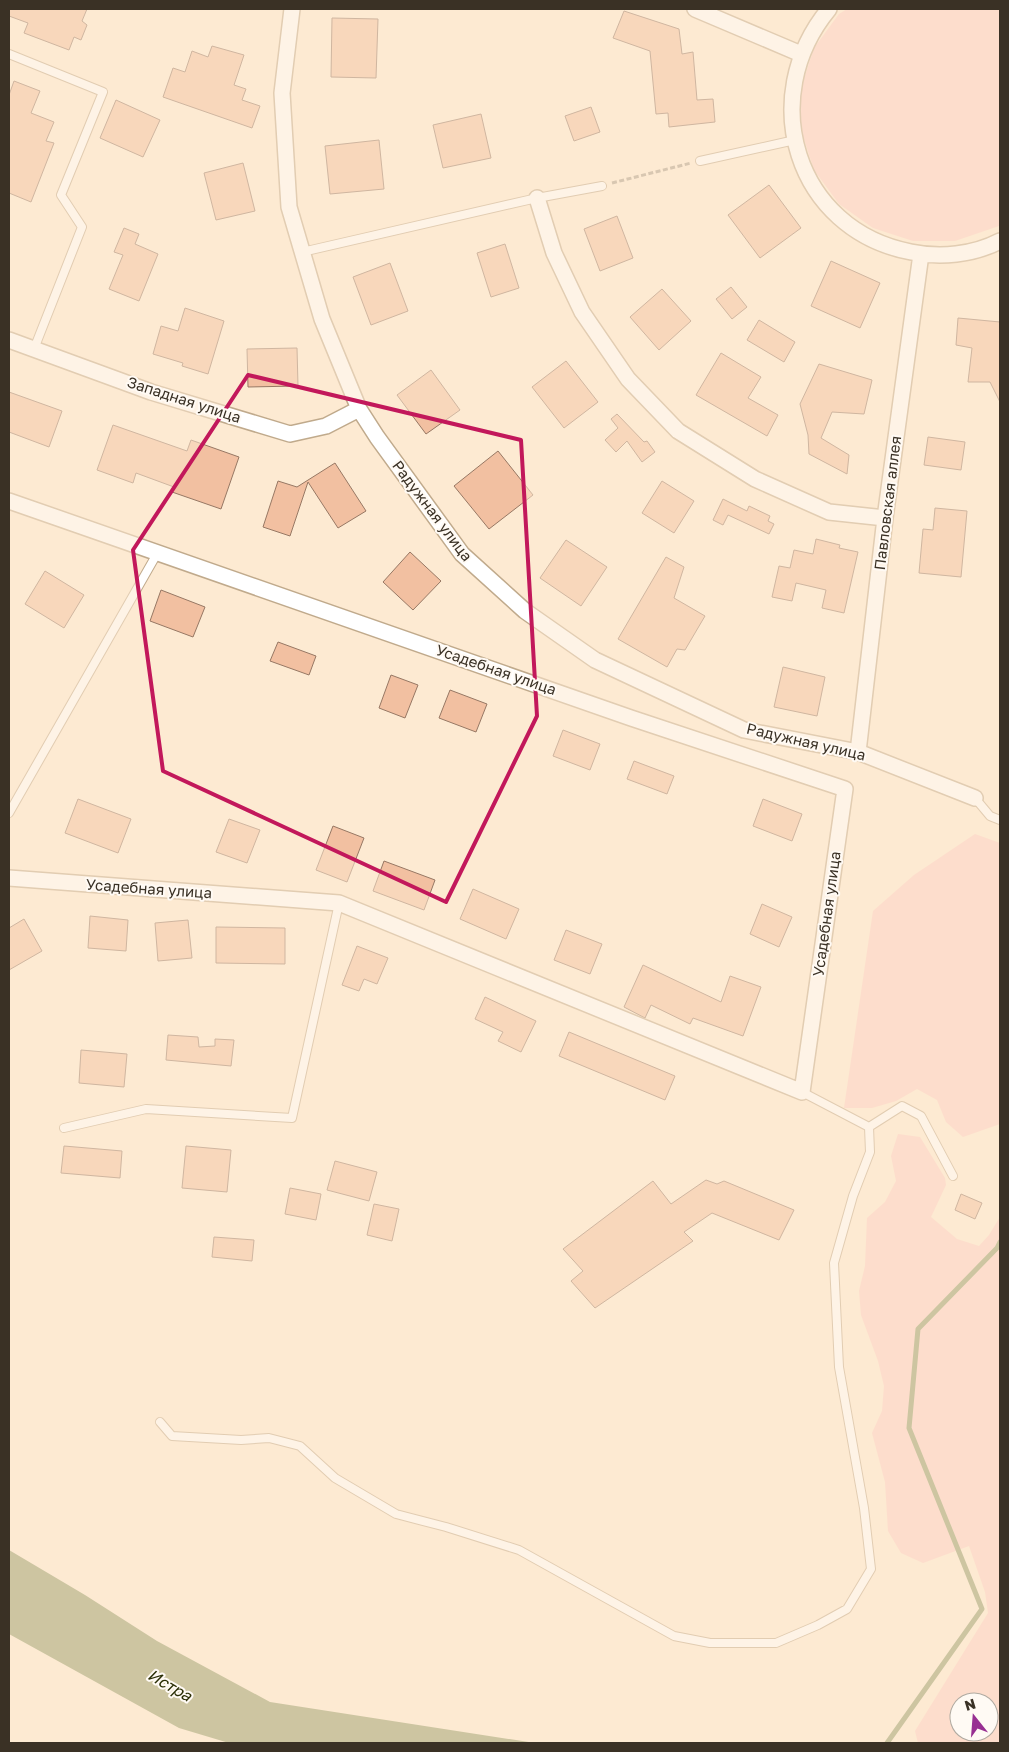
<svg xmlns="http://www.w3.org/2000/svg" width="1009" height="1752" viewBox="0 0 1009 1752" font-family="'Golos Text',sans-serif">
<rect width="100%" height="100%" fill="#fdead2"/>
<!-- green -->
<path fill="#fccfc5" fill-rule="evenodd" d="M847 9H1000L999 226 955 241H913L873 228 839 204 814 170 801 130V88L814 48 839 14Z
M975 834 1000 843V1124L963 1137 946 1122 937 1100 917 1089 896 1101 872 1108H844L873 911 914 875Z
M898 1134 920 1137 945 1178 946 1185 931 1217 957 1239 979 1246 989 1235 1000 1217V1743H918L915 1731 988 1613 985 1592 969 1546 923 1563 901 1553 888 1531 885 1482 872 1433 882 1411 884 1386 878 1361 861 1315 859 1291 865 1266 867 1218 885 1202 896 1181 891 1156ZM959 1702H989V1732H959Z"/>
<!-- water -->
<path fill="#929a67" d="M9 1550 85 1595 157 1641 270 1702 535 1743H229L179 1728 9 1634Z"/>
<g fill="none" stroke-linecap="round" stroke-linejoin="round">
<!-- stream -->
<path stroke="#929a67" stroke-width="5" d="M887 1743 982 1609 909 1428 918 1329 997 1248 1000 1242"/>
</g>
<!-- building -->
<path fill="#f2c0a1" stroke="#977864" d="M9 9H87L82 21 87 25 81 40 74 37 69 50 24 33 28 23 9 16Z
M624 11 679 29 682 54 693 52 697 100 713 99 715 122 669 127 668 113 656 114 650 51 613 38Z
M332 18 378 19 376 78 331 77Z
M212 46 244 55 234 85 246 89 242 100 260 106 252 128 163 97 173 68 185 72 192 51 208 57Z
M14 81 40 91 31 113 54 122 46 141 54 143 31 202 9 193V95Z
M116 100 160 120 143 157 100 138Z
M591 107 600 132 574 141 565 116Z
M481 114 491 158 443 168 433 125Z
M379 140 384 189 330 194 325 146Z
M243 163 255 211 216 220 204 173Z
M769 185 801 228 760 258 728 215Z
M617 216 633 258 600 271 584 229Z
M124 228 139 234 135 244 158 254 139 301 109 289 123 255 114 252Z
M505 244 519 288 491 297 477 253Z
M831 261 880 283 860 328 811 306Z
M390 263 408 311 371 325 353 277Z
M731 287 747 307 732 319 716 299Z
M662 289 691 321 659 350 630 317Z
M185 308 224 321 208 374 182 366 183 363 153 354 161 326 178 331Z
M958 318 1000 322V402L990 382H968L972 348 956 345Z
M759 320 795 342 784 362 747 340Z
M297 348 298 386 248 387 247 349Z
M721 353 761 377 748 398 778 415 767 436 696 395Z
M566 361 598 402 564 428 532 387Z
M819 364 872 380 864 414 832 412 821 438 849 455 847 474 809 454 808 435 800 404Z
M431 370 460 410 426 434 397 395Z
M9 392 62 411 49 447 9 432Z
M617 414 644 442 647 441 655 452 642 462 627 441 616 452 605 440 618 428 611 419Z
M113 425 187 451 191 440 239 457 221 509 172 492 174 487 136 473 133 483 97 470Z
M928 437 965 442 961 470 924 465Z
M498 451 533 495 489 529 454 486Z
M335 463 366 511 338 528 308 482 290 536 263 527 278 481 297 487Z
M662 481 694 501 674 533 642 513Z
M723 499 747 511 749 506 770 516 768 521 774 524 769 534 728 515 723 525 713 520Z
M935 508 967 511 961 577 919 573 923 529 933 530Z
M816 539 840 545 839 548 858 552 844 613 822 608 826 590 796 583 792 601 772 597 779 566 790 568 794 550 813 554Z
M566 540 607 567 581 606 540 578Z
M410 552 441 581 413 610 383 582Z
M666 557 684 567 674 598 705 616 685 650 677 649 667 667 618 639Z
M45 571 84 595 64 628 25 604Z
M161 590 205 607 193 637 150 621Z
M278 642 316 656 309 675 270 661Z
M783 667 825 677 817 716 774 707Z
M391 675 418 685 405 718 379 708Z
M450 690 487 704 476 732 439 718Z
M563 730 600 744 590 770 553 756Z
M634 761 674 776 667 794 627 779Z
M78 799 131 819 118 853 65 833Z
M763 799 802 814 792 841 753 826Z
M229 819 260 830 247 863 216 852Z
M333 826 364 838 347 882 316 870Z
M384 861 435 880 424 910 373 891Z
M473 889 519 909 506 939 460 919Z
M762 904 792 917 779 947 750 934Z
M90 916 128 920 126 951 88 948Z
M24 919 42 951 9 970V928Z
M188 920 192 958 158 961 155 923Z
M216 927 285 928V964L216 963Z
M566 930 602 944 590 974 554 960Z
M357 946 388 958 377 984 364 979 359 991 342 985Z
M643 965 721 1002 730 976 761 987 743 1036 693 1018 690 1024 651 1005 645 1018 624 1007Z
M485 997 536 1021 521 1052 498 1041 503 1032 475 1019Z
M569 1032 675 1076 665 1100 559 1056Z
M168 1035 198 1037 199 1047 215 1046V1039L234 1040 231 1066 166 1060Z
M81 1050 127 1054 124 1087 79 1083Z
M64 1146 122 1151 120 1178 61 1173Z
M186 1146 231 1150 227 1192 182 1188Z
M335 1161 377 1172 369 1201 327 1190Z
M706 1180 717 1184 724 1181 794 1210 779 1240 712 1213 684 1232 693 1241 595 1308 571 1281 583 1271 563 1249 653 1181 671 1204Z
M290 1188 321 1194 316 1220 285 1214Z
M961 1194 982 1203 975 1219 955 1210Z
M374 1204 399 1209 392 1241 367 1235Z
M214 1237 254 1240 252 1261 212 1257Z"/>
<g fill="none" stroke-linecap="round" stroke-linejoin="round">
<!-- service casing -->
<g stroke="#c0aa8c" stroke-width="10">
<path id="service" d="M9 54 103 92 61 195 82 227 34 349
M700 161 795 140
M302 252 537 198 602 186
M975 798 990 816 1000 820
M9 813 158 552
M869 1127 902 1106 921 1116 953 1176
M64 1128 146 1109 292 1118 339 903
M160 1422 172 1436 241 1440 269 1438 300 1446 335 1478 396 1514 446 1527 519 1550 674 1636 710 1643H776L818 1625 847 1609 871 1569 864 1508 839 1367 834 1263 853 1196 870 1152 869 1127 802 1092"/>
</g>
<!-- minor casing -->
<g stroke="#c0aa8c" stroke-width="18">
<path id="minor" d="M292 9 282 93 289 207 322 319 359 409 377 437 462 554 525 611 595 660 744 730 858 752 975 798
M695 9 801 54
M829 9C756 97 795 230 911 252 940 258 973 255 1000 241
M537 198 554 253 582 312 628 379 678 431 755 479 829 512 885 518
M9 340 151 392 290 434 326 426 359 409
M9 501 631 718 845 789 802 1092 339 903 9 878
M858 752 885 518 921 254"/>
</g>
<!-- path -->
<path stroke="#ab9d8a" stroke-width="3" stroke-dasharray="5 2.5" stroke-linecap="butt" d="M612 183 691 163"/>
<!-- service -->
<use href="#service" stroke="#fff" stroke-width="8"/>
<!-- minor -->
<use href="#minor" stroke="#fff" stroke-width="15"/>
</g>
<!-- marked area -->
<path d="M0 0H1009V1752H0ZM248 375 521 440 537 716 446 902 163 771 133 550Z" fill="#fdead2" fill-opacity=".55" fill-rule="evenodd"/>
<path fill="none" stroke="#c2185b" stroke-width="4" stroke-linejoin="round" d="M248 375 521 440 537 716 446 902 163 771 133 550Z"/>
<g text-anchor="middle" stroke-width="4" stroke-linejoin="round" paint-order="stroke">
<!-- street labels -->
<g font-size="15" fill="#3a3125" stroke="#fffaf4">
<text transform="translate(184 400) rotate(18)" y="5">Западная улица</text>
<text transform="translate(888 503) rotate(-83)" y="5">Павловская аллея</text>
<text transform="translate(432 511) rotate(53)" y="5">Радужная улица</text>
<text transform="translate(496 670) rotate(19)" y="5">Усадебная улица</text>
<text transform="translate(806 742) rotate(13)" y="5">Радужная улица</text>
<text transform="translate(149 889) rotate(4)" y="5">Усадебная улица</text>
<text transform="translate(827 914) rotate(-82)" y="5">Усадебная улица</text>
</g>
<!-- water labels -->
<g font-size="16" font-style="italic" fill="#2b2f06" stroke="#fffaf4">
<text transform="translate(170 1685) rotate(30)" y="6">Истра</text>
</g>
</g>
<!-- border -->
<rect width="1009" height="1752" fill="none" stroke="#3a3125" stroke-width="20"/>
<!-- north arrow -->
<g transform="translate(974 1717) rotate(343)"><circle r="24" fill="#fffaf4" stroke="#b0aaa1"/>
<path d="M0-4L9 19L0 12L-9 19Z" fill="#982f92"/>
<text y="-8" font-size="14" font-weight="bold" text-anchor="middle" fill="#3a3125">N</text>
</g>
</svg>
